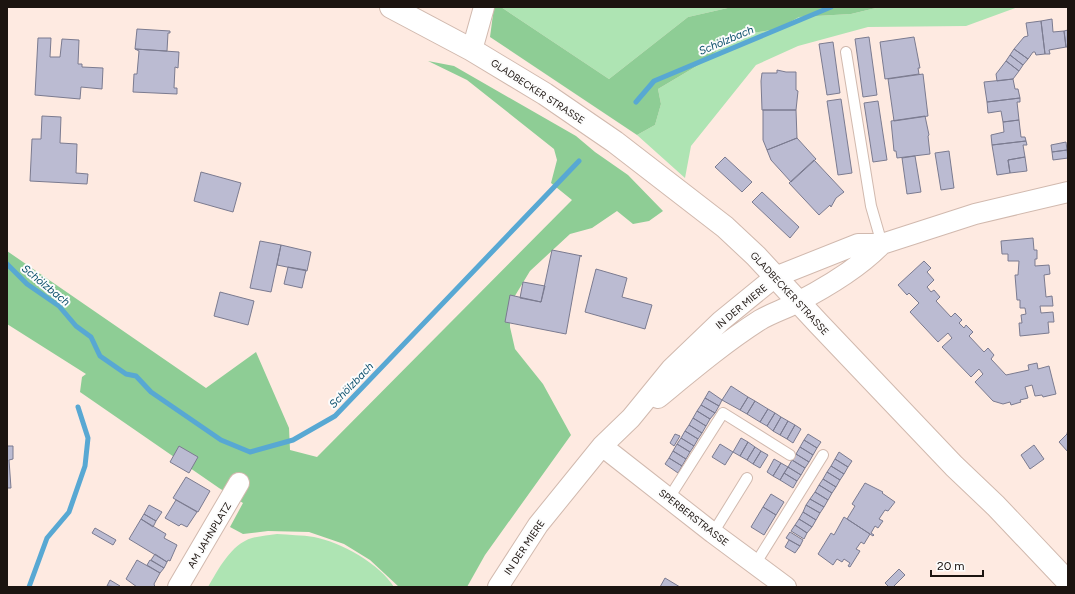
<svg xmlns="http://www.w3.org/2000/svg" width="1075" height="594" viewBox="0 0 1075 594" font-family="Figtree,sans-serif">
<rect width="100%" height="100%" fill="#feeae1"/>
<!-- green -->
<path fill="#aee4b3" d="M501 7H732L688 17 609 79Z
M880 7H1018L966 26 868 27 798 46 756 65 691 146 685 178 637 135 655 125 661 104 658 89 707 60 732 36 778 29 799 17 851 14Z
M277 534C289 535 302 535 314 537 341 542 380 564 394 587H208C218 570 231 544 252 538 260 536 269 535 277 534Z"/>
<!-- forest -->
<path fill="#8ecd95" d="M494 7H501L609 79 688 17 732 7H880L851 14 799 17 778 29 732 36 707 60 658 89 661 104 655 125 637 135 490 37Z
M428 61 454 66 576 136 595 152 628 175 663 211 649 221 633 224 617 211 592 228 570 234 530 271 510 304V327L515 349 543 384 571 435 485 555 467 587H399L370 560 344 544 309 532 268 531 243 534 230 527 243 503 219 488 80 392 82 377 86 374 7 324V251L206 388 256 352 289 428 290 450 317 457 572 200 551 183 557 160 554 149 467 80Z"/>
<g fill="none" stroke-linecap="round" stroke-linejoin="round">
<!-- stream -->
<path stroke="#58a8d3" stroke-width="5" d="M636 102 654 81 831 7
M7 264 27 284 59 306 76 326 91 337 100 356 126 374 136 376 151 392 221 440 250 452 293 440 335 416 579 161
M29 587 47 538 69 512 85 466 88 438 78 407"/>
</g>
<!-- building -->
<path fill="#bbbbd2" stroke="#7b7b90" d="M1052 19 1053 32 1064 31 1066 47 1049 50 1050 54H1045L1041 21Z
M1041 21 1045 54 1036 55 1035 52H1033L1028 59 1014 49 1024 37 1028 36 1026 23Z
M137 29 170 31V33H168L167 51 135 49Z
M1068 30V47H1066L1064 31Z
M869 37 877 95 863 97 855 39Z
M914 37 920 68H918L919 74 885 79 880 42Z
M38 38H51L50 57H60L62 39 79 40 78 64H82V67L103 68 102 89 81 87 80 99 35 95Z
M833 42 840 93 827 95 819 44Z
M135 49 179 52 178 68 175 67 174 88H177V94L133 92 134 74H137L139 51Z
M1014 49 1028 59 1023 65 1010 55Z
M1010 55 1023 65 1019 71 1006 61Z
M1006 61 1019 71 1013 79 997 81 996 74Z
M777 70 786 72H796V90L798 91 796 110H762L761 81 762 73H777Z
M923 74 928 116 894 121 888 79Z
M1013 79 1015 89H1018L1020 98 987 102 984 82Z
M1020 98V102H1017L1019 120 1003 122 1001 111 988 113 987 102Z
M841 99 852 173 838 175 827 101Z
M878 101 887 160 873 162 864 103Z
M763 110H796L797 138 767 150 763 140Z
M42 116 61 117 60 143 77 144 76 173 88 174 87 184 30 181 32 139H41Z
M925 116 929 135 928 136 930 154 897 158 896 151H894L891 121Z
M1019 120 1021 137H1025L1026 141 992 145 991 135 1004 132 1003 122Z
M797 138 816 159 791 182 771 160 767 150Z
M1026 141 1027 145H1023L1025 157 1008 160 1010 173 997 175 992 145Z
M1066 142 1067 150 1052 152 1051 145Z
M1067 150 1068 158 1053 160 1052 152Z
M949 151 954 188 941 190 935 153Z
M915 156 921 192 907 194 902 158Z
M725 157 752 182 742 192 715 167Z
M1025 157 1027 171 1010 173 1008 160Z
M814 160 844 192 836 198 831 207 830 205 819 215 789 183Z
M201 172 241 183 233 212 194 201Z
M762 192 799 227 790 238 752 202Z
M1033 238 1034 250H1037V259H1035V266L1049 265 1050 274 1044 275 1046 297 1052 296 1053 306H1040L1041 313 1053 312 1054 322H1048L1049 333 1020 336 1019 323H1022L1021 315 1026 314 1025 308H1020V300H1017L1015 275H1018L1019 261H1008V254H1002L1001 241Z
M260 241 281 245 271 292 250 288Z
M281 245 311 252 307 271 277 265Z
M552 250 582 256H580L566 334 505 322 510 295 541 302Z
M924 261 931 268 927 272 934 280 927 287 931 292 934 290 940 297 936 301 951 317 955 313 962 320 959 323 964 328 966 325 973 332 969 336 984 352 988 348 994 355 991 359 1006 375 1029 370 1028 365 1037 363 1038 369 1049 366 1056 394 1043 397 1042 395 1035 396 1032 385 1025 387 1028 398 1020 400 1021 402 1011 405 1010 402 1003 404 993 401 975 382 983 374 979 369 971 377 942 347 952 338 948 333 938 342 910 312 919 303 909 293 907 295 898 285Z
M288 267 306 270 302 288 284 284Z
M596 269 627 278 622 297 652 305 645 329 585 312Z
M523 282 545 286 541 302 520 298Z
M220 292 254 301 248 325 214 316Z
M731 386 748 397 740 410 722 400Z
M709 391 722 400 719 406 705 398Z
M748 397 755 401 747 414 740 410Z
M705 398 719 406 715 413 701 405Z
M755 401 768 409 760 422 747 414Z
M701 405 715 413 710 419 697 411Z
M768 409 775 413 767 426 760 422Z
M697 411 710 419 706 426 693 418Z
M775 413 781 417 773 431 767 426Z
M781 417 788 421 780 435 773 431Z
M693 418 706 426 702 433 689 425Z
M788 421 795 425 787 439 780 435Z
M689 425 702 433 698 439 685 431Z
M795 425 801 429 793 443 787 439Z
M1068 429V452L1059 442 1067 434Z
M685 431 698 439 694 446 681 438Z
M675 434 680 436 674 446 670 443Z
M808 434 821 442 817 448 804 440Z
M681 438 694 446 690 452 677 444Z
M741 438 748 442 740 456 733 452Z
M804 440 817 448 813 455 800 447Z
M748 442 755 447 747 460 740 456Z
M677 444 690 452 686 459 673 451Z
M720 444 733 452 725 465 712 457Z
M1034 445 1044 459 1030 469 1021 455Z
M7 446H13V459L9 460 11 488H7Z
M179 446 198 457 189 473 170 462Z
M755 447 761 451 753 464 747 460Z
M800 447 813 455 809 462 796 454Z
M673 451 686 459 682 466 669 458Z
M761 451 768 455 760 468 753 464Z
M839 452 852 461 848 467 835 459Z
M796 454 809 462 805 468 792 460Z
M669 458 682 466 678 473 665 464Z
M774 459 781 463 773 476 767 472Z
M835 459 848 467 844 474 831 466Z
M792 460 805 468 801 475 788 467Z
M781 463 788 467 780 480 773 476Z
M831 466 844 474 840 480 827 472Z
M788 467 801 475 797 481 784 473Z
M827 472 840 480 836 487 823 479Z
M784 473 797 481 793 488 780 480Z
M186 477 210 491 198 512 173 498Z
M823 479 836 487 832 493 819 485Z
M865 483 883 492 882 493 895 502 888 511 885 510 879 519 883 521 878 528 875 526 871 533 874 535 873 536 847 519 855 506 852 504Z
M819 485 832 493 828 500 815 492Z
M815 492 828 500 824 507 810 499Z
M771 494 784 502 776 515 763 507Z
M810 499 824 507 820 513 806 505Z
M176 500 197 512 187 527 181 524 179 526 165 518Z
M149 505 162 512 156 521 144 514Z
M806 505 820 513 816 520 803 512Z
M763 507 776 515 764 535 751 527Z
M803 512 816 520 812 527 799 519Z
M144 514 156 521 153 527 141 519Z
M844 517 870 534 864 544 861 542 856 549 860 551 850 567 848 566 850 563 844 559 842 562 837 559 833 565 818 554 831 533 834 535Z
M141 519 166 534 164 538 177 545 170 561 168 560 167 562 129 539Z
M799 519 812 527 807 533 795 525Z
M795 525 807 533 804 539 791 531Z
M95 528 116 540 113 545 92 533Z
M790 532 803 540 800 546 786 538Z
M789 540 800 546 795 553 785 547Z
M155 554 167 562 164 568 151 560Z
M137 560 160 573 154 584 155 587H137L126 579Z
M150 560 164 568 160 573 147 565Z
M899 569 905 575 893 587H889L885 583Z
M665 578 680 587H660Z
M110 580 120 586 119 587 107 586Z"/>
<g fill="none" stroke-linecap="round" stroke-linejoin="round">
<!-- lane casing -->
<g stroke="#d1b9ae" stroke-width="12">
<path id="lane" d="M846 52 871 206 882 244
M669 498 723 413 790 455
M713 533 747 478
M756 563 823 455"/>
</g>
<!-- street casing -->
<g stroke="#d1b9ae" stroke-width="22">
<path id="street" d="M472 50 484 7
M658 398C691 371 724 343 760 320 772 313 785 309 796 303 825 288 860 267 882 244
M602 446 713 533 786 587
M178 587 239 483
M498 587 538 525 602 446 631 418 671 369 721 321 775 277 858 244H882L975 214 1068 192"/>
</g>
<!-- secondary casing -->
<g stroke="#d1b9ae" stroke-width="24">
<path id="secondary" d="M391 7 472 50 545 94 615 142 725 227 756 256 818 323 954 466 996 506 1068 582"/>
</g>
<!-- lane -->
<use href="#lane" stroke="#fff" stroke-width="10"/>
<!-- street -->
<use href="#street" stroke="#fff" stroke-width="20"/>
<!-- secondary -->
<use href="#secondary" stroke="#fff" stroke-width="22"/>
</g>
<g text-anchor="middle" stroke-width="4" stroke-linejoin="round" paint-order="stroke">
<!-- street labels -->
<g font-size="10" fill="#1c1410" stroke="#fcfcfc">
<text transform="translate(538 91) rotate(33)" y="4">GLADBECKER STRASSE</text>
<text transform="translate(790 293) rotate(47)" y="4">GLADBECKER STRASSE</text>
<text transform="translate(741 306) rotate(-40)" y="4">IN DER MIERE</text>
<text transform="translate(694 517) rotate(38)" y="4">SPERBERSTRASSE</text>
<text transform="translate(209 535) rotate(-59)" y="4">AM JAHNPLATZ</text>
<text transform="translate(524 547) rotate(-56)" y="4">IN DER MIERE</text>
</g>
<!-- water labels -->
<g font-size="11" font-style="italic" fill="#094d6a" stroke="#fcfcfc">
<text transform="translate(726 40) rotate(-23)" y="4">Schölzbach</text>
<text transform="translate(46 285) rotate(39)" y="4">Schölzbach</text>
<text transform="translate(351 385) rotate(-46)" y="4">Schölzbach</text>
</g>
</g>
<!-- border -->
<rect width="1075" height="594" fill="none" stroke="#1c1410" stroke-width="16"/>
<!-- scale -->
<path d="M931 570v6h52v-6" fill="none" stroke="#1c1410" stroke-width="2"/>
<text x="937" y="570" font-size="12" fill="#1c1410" stroke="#fcfcfc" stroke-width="3" paint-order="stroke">20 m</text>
</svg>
